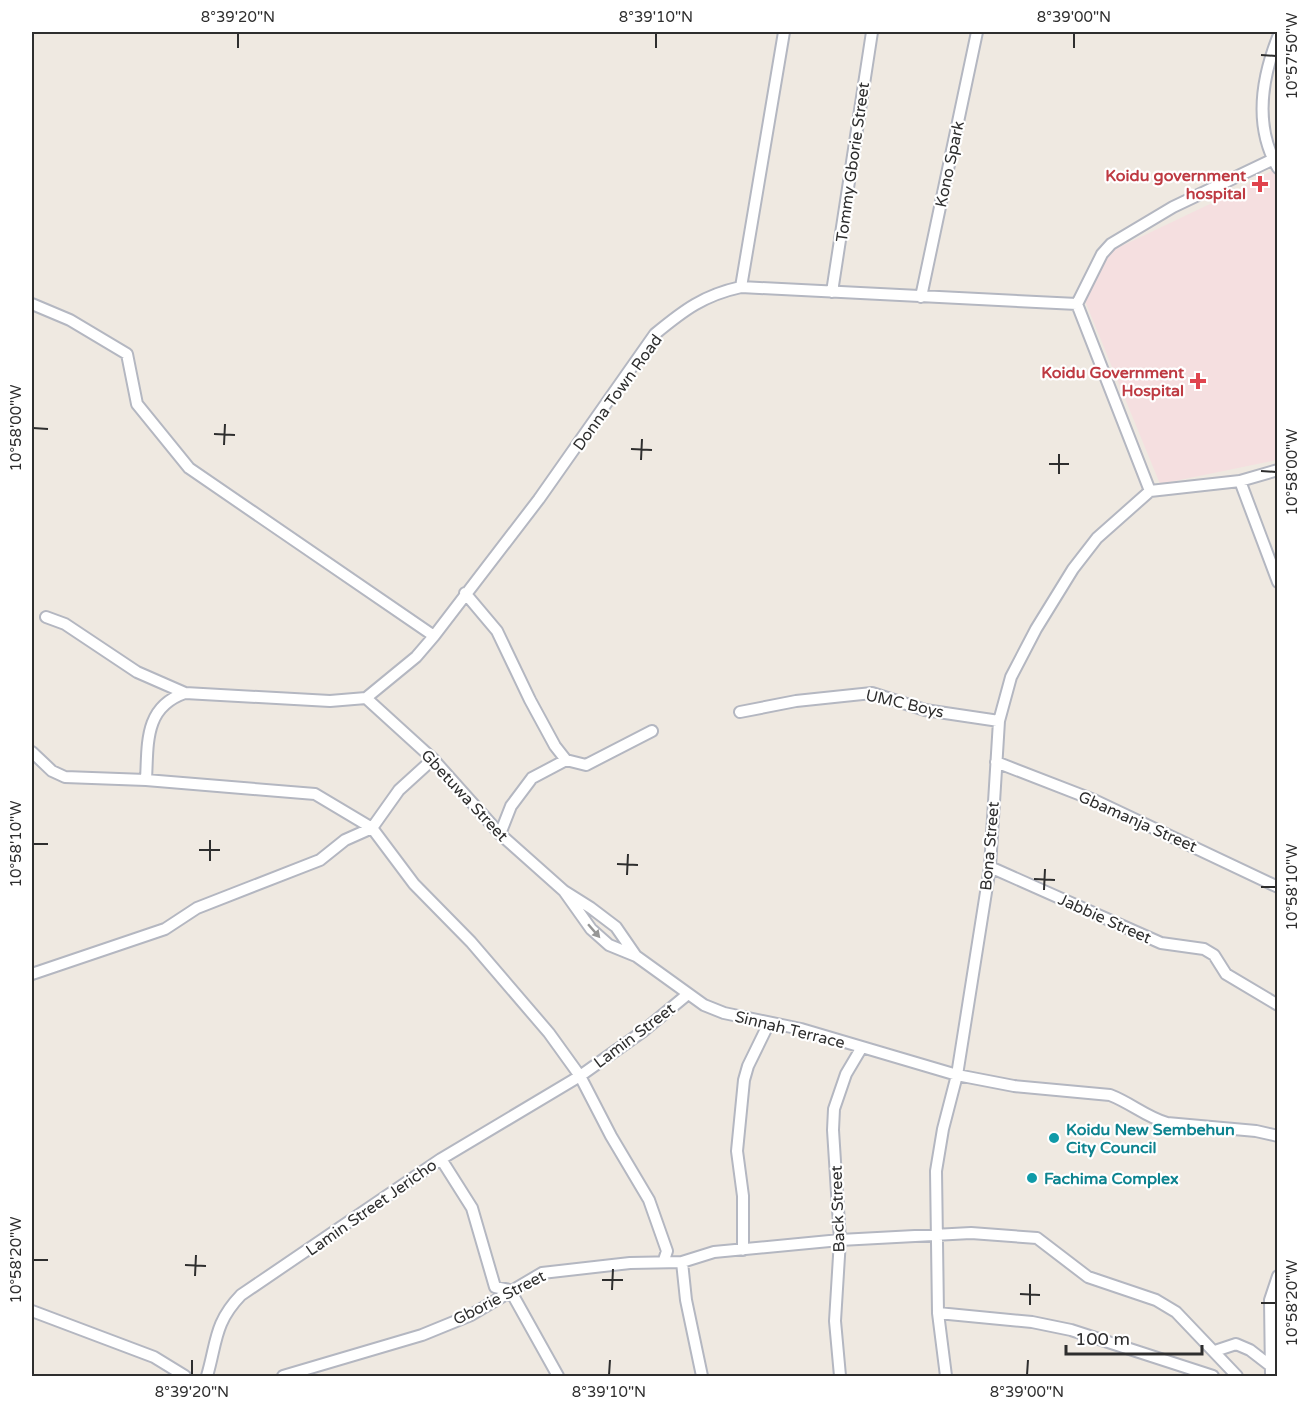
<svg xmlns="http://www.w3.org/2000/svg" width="1309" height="1408" viewBox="0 0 1309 1408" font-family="'Varela Round',sans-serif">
<rect width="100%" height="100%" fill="#efe9e1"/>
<!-- medical -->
<path fill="#f5dfe0" d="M1277 168V460L1160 484 1085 301 1105 254 1235 192Z"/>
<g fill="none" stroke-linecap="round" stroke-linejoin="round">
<!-- minor casing -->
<g stroke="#b4b7c1" stroke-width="14">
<path id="minor" d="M1278 37C1261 80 1254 127 1278 168
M741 287 784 32
M832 292 872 32
M921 297 977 32
M32 304 70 320 127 354 137 404 189 468 434 636
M1077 304 1102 254 1111 244 1173 207 1278 157
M1077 304 1150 491
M1240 481 1278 582
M465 593 497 631 530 700 555 746 566 760 586 765 652 731
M46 617 65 624 137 672 185 693
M366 698 416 657 434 636 539 499 655 334C684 310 704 295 741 287L1077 304
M366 698 433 759 500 834 564 891 591 908 616 927 636 956
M740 712 796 701 872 693 925 710 999 721
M32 752 52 771 65 777 146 780 315 794 372 828 414 884 471 942 549 1033 580 1076 611 1136 649 1200 667 1251 664 1260
M996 762 1094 800 1278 887
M146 780C148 743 144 707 185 693L330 701 366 698
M500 834 511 806 532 778 566 760
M990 867 1161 943 1204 949 1214 955 1226 974 1278 1005
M564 891 591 929 609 945 636 956 704 1005 724 1013 801 1029 957 1075 1014 1086 1110 1095C1131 1103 1146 1117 1167 1123L1256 1131 1278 1136
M32 974 165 929 197 908 320 860 345 840 372 828 399 790 433 759
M441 1159 472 1208 495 1287 510 1290 558 1376
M743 1250V1196L737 1151 744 1080 748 1066 769 1023
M682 1262 686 1300 702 1376
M32 1311 154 1357 185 1376
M938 1313 1032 1322 1071 1330 1213 1376
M1215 1351 1236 1344 1250 1350 1272 1367
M207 1376C217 1342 214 1323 241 1295L441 1159 580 1076 642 1032 688 994
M283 1376 422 1335 471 1315 542 1273 630 1263 682 1262 714 1252 840 1240 971 1233 1037 1238 1088 1277 1156 1300 1176 1312 1237 1376
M840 1376 835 1321 840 1240 833 1130 834 1109 846 1074 862 1047
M946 1376 938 1313 936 1171 943 1129 957 1075 990 867 999 721 1011 677 1036 629 1073 569 1097 538 1150 491 1240 481 1278 470
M1271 1376 1270 1300 1278 1276"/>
</g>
<!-- minor -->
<use href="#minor" stroke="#fff" stroke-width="10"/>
</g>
<!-- one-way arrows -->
<defs><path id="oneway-solid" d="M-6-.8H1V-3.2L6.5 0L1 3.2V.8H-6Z" transform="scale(1.5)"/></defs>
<use fill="#969696" href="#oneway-solid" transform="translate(594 931) rotate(49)"/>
<!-- ticks -->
<path fill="none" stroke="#2e2e2e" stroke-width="2" d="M238 48V33M656 48V33M1074 48V33M1261 55 1276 56M33 428 48 429M214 434 235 435M224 445 225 424M631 449 652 450M641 460 642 439M1049 464H1069M1261 471 1276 472M1059 474V454M33 844H48M199 850H220M210 861V840M617 864 638 865M627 875 628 854M1034 879 1055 880M1261 887H1276M1044 890 1045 869M33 1260H48M185 1265 206 1266M195 1276 196 1255M602 1280H623M612 1290 613 1269M1020 1294 1040 1295M1261 1303H1276M1030 1305V1284M192 1375V1360M609 1375 610 1360M1027 1375 1028 1360"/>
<!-- markers -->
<g fill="#e0444e" stroke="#fff" stroke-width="2">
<path d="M1257 175h6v6h6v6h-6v6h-6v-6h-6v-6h6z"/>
<path d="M1195 372h6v6h6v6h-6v6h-6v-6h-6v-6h6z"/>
</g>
<g fill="#0f9aa8" stroke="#fff" stroke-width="2">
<circle cx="1054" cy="1138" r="6"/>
<circle cx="1032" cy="1178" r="6"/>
</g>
<g text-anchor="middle" stroke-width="4.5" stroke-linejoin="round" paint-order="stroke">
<!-- street labels -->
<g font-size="16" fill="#2e2e2e" stroke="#fff">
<text transform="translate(852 162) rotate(-82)" y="6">Tommy Gborie Street</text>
<text transform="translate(949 164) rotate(-78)" y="6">Kono Spark</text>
<text transform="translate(617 392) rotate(-54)" y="6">Donna Town Road</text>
<text transform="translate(905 703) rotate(13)" y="6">UMC Boys</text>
<text transform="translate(465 795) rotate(47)" y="6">Gbetuwa Street</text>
<text transform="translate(1138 821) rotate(24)" y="6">Gbamanja Street</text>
<text transform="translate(989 846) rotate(-85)" y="6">Bona Street</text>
<text transform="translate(1105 918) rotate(24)" y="6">Jabbie Street</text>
<text transform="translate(790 1029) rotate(14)" y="6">Sinnah Terrace</text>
<text transform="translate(634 1035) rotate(-37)" y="6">Lamin Street</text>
<text transform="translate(371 1207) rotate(-35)" y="6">Lamin Street Jericho</text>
<text transform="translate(837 1209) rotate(-92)" y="6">Back Street</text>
<text transform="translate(499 1297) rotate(-27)" y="6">Gborie Street</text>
</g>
<!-- health labels -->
<g font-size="16" font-weight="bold" fill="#be3a42" stroke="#fff" text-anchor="end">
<text x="1246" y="181">Koidu government<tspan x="1246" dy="18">hospital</tspan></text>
<text x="1184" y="378">Koidu Government<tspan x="1184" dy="18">Hospital</tspan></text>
</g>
<!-- culture labels -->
<g font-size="16" font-weight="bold" fill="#0d838f" stroke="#fff" text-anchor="start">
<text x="1066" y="1135">Koidu New Sembehun<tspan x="1066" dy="18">City Council</tspan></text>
<text x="1044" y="1184">Fachima Complex</text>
</g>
</g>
<!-- border -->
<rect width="1309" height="1408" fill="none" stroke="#ffffff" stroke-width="66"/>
<!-- scale -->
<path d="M1066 1345v9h136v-9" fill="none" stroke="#2e2e2e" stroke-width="3"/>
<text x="1075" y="1345" font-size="18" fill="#2e2e2e" stroke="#ffffff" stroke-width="4.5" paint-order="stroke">100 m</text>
<rect x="33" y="33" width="1243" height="1342" fill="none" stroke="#2e2e2e" stroke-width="2"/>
<g font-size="15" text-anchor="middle" fill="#2e2e2e">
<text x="238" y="22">8°39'20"N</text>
<text x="656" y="22">8°39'10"N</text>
<text x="1074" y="22">8°39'00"N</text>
<text transform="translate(1292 56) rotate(-90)" y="5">10°57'50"W</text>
<text transform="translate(16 428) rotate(-90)" y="5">10°58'00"W</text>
<text transform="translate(1292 472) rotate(-90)" y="5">10°58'00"W</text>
<text transform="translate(16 844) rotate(-90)" y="5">10°58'10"W</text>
<text transform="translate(1292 887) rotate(-90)" y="5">10°58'10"W</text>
<text transform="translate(16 1260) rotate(-90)" y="5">10°58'20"W</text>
<text transform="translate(1292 1303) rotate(-90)" y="5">10°58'20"W</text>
<text x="192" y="1397">8°39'20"N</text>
<text x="609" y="1397">8°39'10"N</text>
<text x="1027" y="1397">8°39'00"N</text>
</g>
</svg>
